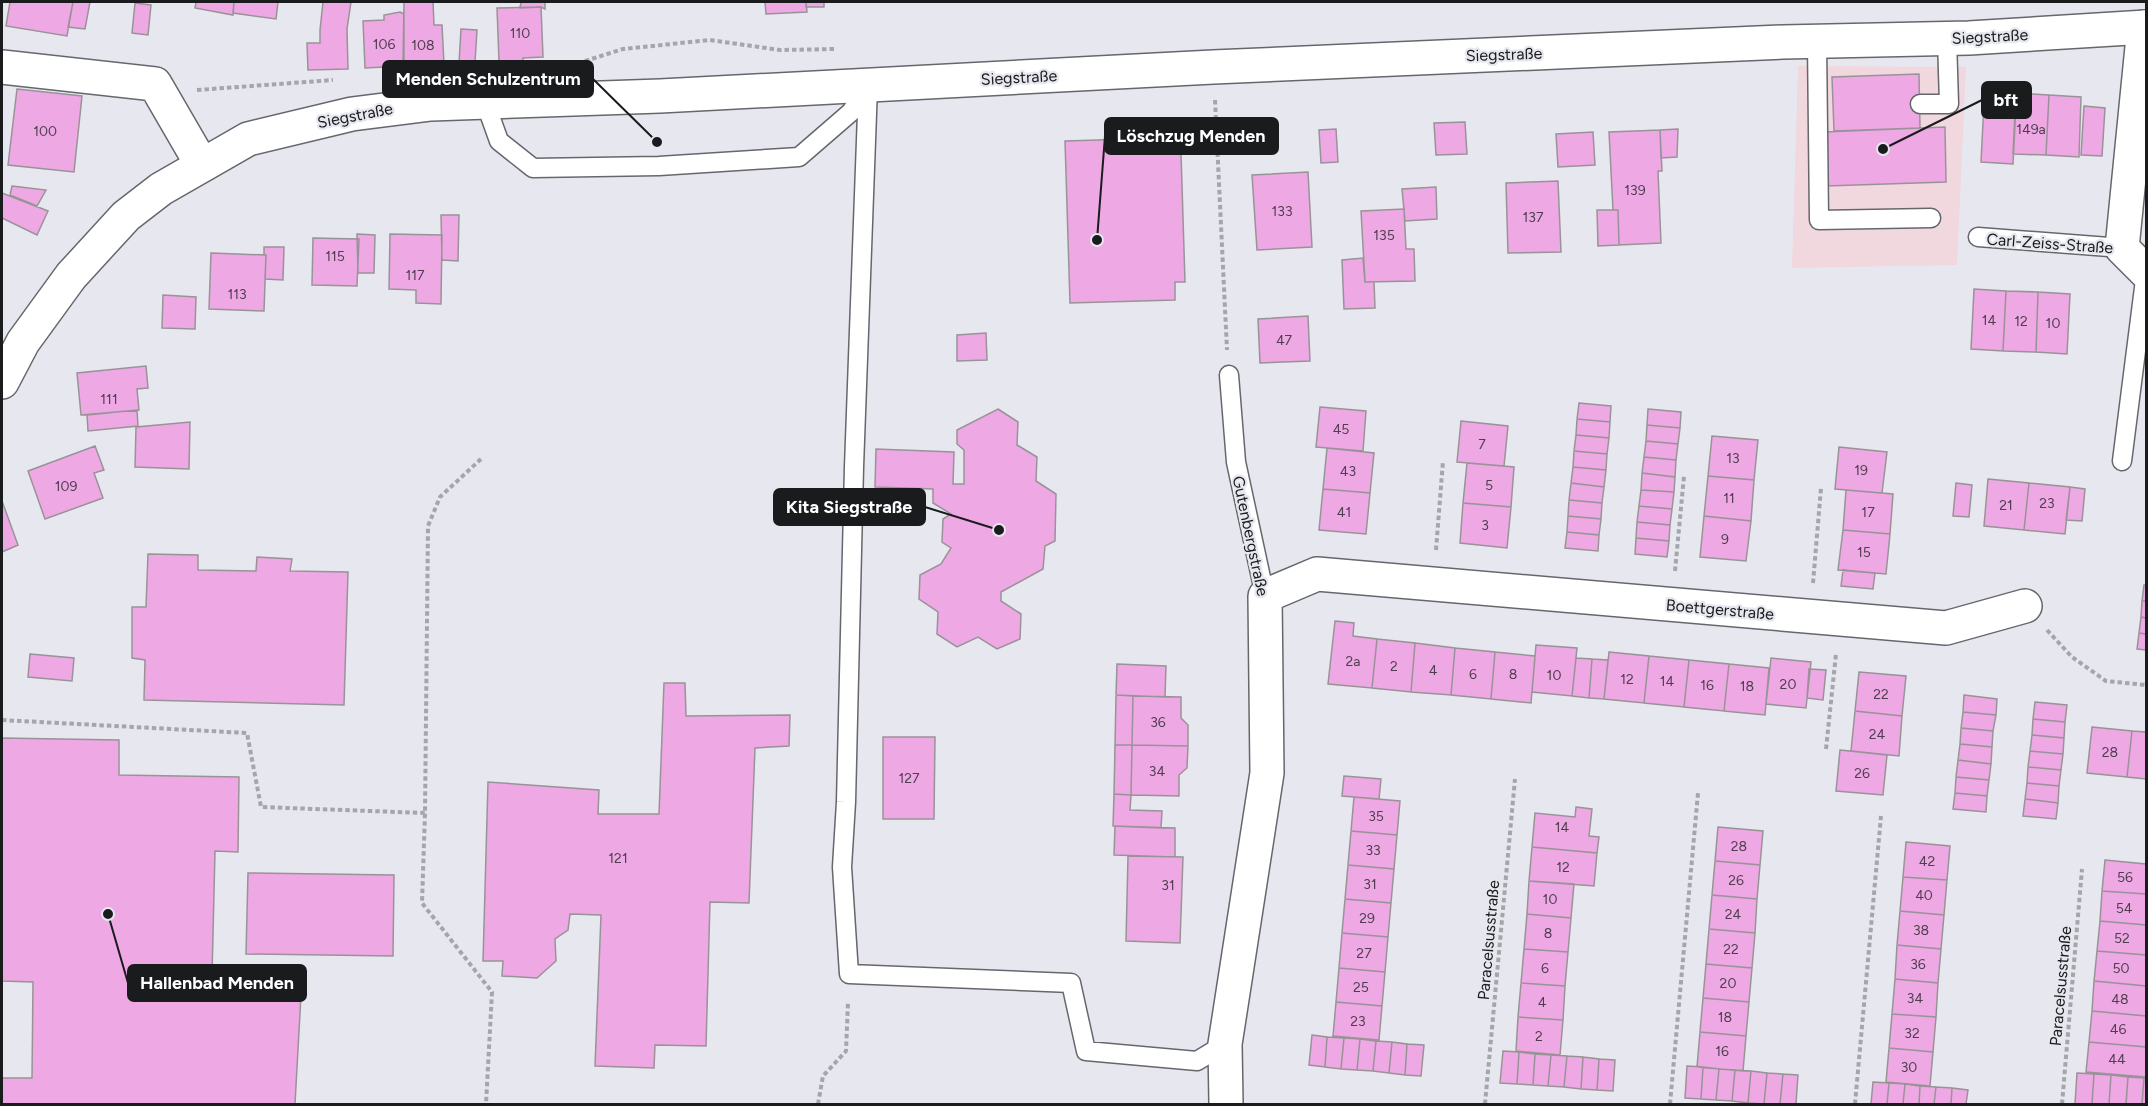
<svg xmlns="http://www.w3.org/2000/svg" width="2148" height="1106" viewBox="0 0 2148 1106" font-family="Figtree,sans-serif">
<rect width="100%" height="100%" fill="#e7e8ef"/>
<!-- commercial -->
<path fill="#f1d7de" d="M1798 66 1966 67 1957 265 1792 268Z"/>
<!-- building -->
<path fill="#eea8e4" stroke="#999398" stroke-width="1.5" d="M10 2H73L67 36 6 26Z
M73 2H90L85 29 68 27Z
M196 2H234L233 15 195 8Z
M234 2H278L276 19 233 13Z
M323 2H351L347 29 348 69 308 70 307 43H320V30Z
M404 2H433L434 25H442L444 64 403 66Z
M521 2H545V9L541 7 520 8Z
M765 2H806L807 12 766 14Z
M806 2H824V7H806Z
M135 3 151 5 148 35 132 33Z
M541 7 543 57 523 58V61H499L497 8Z
M400 12 404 14V66L365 68 363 21 384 20V15Z
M461 29 477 30 475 62 459 63Z
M1919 74 1920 128 1834 131 1832 77Z
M17 89 82 96 74 172 8 165Z
M2016 93 2049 95 2046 155 2013 154Z
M2049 95 2081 97 2079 157 2046 155Z
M1984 102 2016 104 2013 164 1981 162Z
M2084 106 2105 108 2102 156 2081 155Z
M1465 122 1467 154 1436 155 1434 123Z
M1945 127 1946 182 1826 186 1824 132Z
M1336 129 1338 162 1321 163 1319 130Z
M1678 129 1677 157 1661 158 1660 130Z
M1660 130 1662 171H1658L1661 243 1619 245 1618 210H1613L1609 132Z
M1593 132 1595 165 1558 167 1556 134Z
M1131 139 1132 154 1181 153 1185 282H1175V300L1070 303 1065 141Z
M1308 172 1312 247 1257 250 1252 175Z
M1558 181 1561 252 1508 253 1506 183Z
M12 186 46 190 37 206 10 195Z
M1436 187 1437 219 1405 221 1402 189Z
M2 193 48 211 37 235 2 218Z
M1404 209 1406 249H1414L1415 281 1365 282 1361 211Z
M1597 210H1618L1619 245 1598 246Z
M441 215H459L458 261 442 260Z
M357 234 375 235 374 273H358Z
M390 234 442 235 441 304 416 303V290L389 289Z
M313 238 359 239 357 286 312 285Z
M264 247H284L283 280 265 279 266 255H264Z
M211 253 266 255 264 311 209 309Z
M1363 258 1365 282H1374L1375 308 1344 309 1342 260Z
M1974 289 2006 291 2003 351 1971 349Z
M2006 291 2038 292 2036 352 2003 351Z
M2038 292 2070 294 2067 354 2036 352Z
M163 295 196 297 195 329 162 328Z
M1308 316 1310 361 1260 363 1258 319Z
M986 333 987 360 957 361V335Z
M146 366 148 388 137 389 139 410 81 415 77 373Z
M1579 403 1611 406 1610 422 1577 419Z
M1320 407 1366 411 1363 451 1316 447Z
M998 409 1018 422 1017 445 1037 457 1036 481 1056 494 1055 541 1045 546 1043 569 1001 592V601L1021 614 1020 639 997 649 978 637 957 647 937 634 938 612 919 599 920 575 941 564 951 548 942 542 943 519 951 514 933 503V489L875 487 876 449 954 452 953 484H964V450L957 444V430Z
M1648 409 1681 412 1680 428 1647 425Z
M137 410 138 426 88 431 87 415Z
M1577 419 1610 422 1609 438 1576 435Z
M1461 421 1508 426 1504 466 1457 462Z
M190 422 189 469 135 467 136 427Z
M1647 425 1680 428 1678 444 1646 441Z
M1576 435 1609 438 1607 454 1574 451Z
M1712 436 1758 440 1754 480 1708 476Z
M1646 441 1678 444 1676 460 1644 457Z
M95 446 104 470 94 473 103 498 45 519 28 471Z
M1839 447 1887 452 1882 493 1835 489Z
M1327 448 1374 453 1370 493 1323 489Z
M1574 451 1607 454 1606 470 1573 467Z
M1644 457 1676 460 1675 477 1642 473Z
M1467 463 1514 467 1511 507 1463 503Z
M1573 467 1606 470 1604 487 1571 483Z
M1642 473 1675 477 1674 492 1641 490Z
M1708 476 1754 480 1751 521 1704 516Z
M1988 479 2029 483 2024 530 1984 526Z
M1571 483 1604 487 1602 503 1569 500Z
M1956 483 1972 485 1969 517 1953 516Z
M2029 483 2070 487 2065 534 2024 530Z
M2070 487 2085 489 2082 521 2066 520Z
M1323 489 1370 493 1366 534 1319 530Z
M1641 490 1674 492 1672 509 1639 506Z
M1846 490 1893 494 1890 534 1843 530Z
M1569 500 1602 503 1601 519 1568 516Z
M2 501 18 545 2 552Z
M1463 503 1511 507 1507 548 1460 543Z
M1639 506 1672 509 1670 525 1637 522Z
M1568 516 1601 519 1599 535 1567 532Z
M1704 516 1751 521 1746 561 1700 557Z
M1637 522 1670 525 1669 541 1636 538Z
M1843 530 1890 534 1886 574 1838 570Z
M1567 532 1599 535 1598 551 1565 548Z
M1636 538 1669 541 1667 557 1635 554Z
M148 554 198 555V570L256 571 257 557 292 559 290 571 348 572 344 705 144 700 145 660 132 658V607H146Z
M1843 570 1875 573 1873 589 1841 586Z
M2144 585H2146V601H2142Z
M2142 601H2146V618L2141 617Z
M2141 617 2146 618V634L2139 633Z
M1335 621 1354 623 1353 636 1377 639 1372 688 1328 684Z
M2139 633 2146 634V650L2137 649Z
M1377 639 1415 643 1411 692 1372 688Z
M1415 643 1455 648 1451 695 1411 692Z
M1536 645 1577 648 1572 696 1532 692Z
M1455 648 1495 652 1491 699 1451 695Z
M1495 652 1535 656 1531 703 1491 699Z
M1609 652 1649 656 1644 703 1604 699Z
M30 654 74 658 72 681 28 677Z
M1649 656 1689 660 1684 707 1644 703Z
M1576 658 1592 659 1589 698 1572 696Z
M1771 658 1811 662 1806 708 1766 704Z
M1592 659 1608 660 1604 699 1589 698Z
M1689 660 1729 664 1724 711 1684 707Z
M1117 664 1166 666 1165 697 1116 695Z
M1729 664 1769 668 1765 715 1724 711Z
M1809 669 1826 670 1823 700 1807 698Z
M1859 672 1906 676 1902 716 1855 711Z
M664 683H685L686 716 790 715 789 746 755 748 749 903 710 902 706 1046 655 1045 654 1068 595 1066 601 915 570 914 568 930 555 939 556 961 537 978 502 976 503 961H483L488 782 599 790 598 814H659Z
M1116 695 1133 696 1132 745H1115Z
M1964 695 1997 699 1996 715 1963 712Z
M1133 696 1181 697V718L1188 725V746L1132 745Z
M2035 702 2067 705 2065 722 2033 719Z
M1855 711 1902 716 1899 756 1851 751Z
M1963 712 1996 715 1993 731 1961 728Z
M2033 719 2065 722 2064 738 2032 735Z
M2092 727 2132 731 2127 777 2087 773Z
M1961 728 1993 731 1992 747 1960 744Z
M2132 731 2146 732V779L2127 777Z
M2032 735 2064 738 2063 754 2030 751Z
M883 737H935L934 819H883Z
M2 738 119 740V775L239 777 238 852 215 851 212 976 302 977 295 1104H2V1078H32L33 982 2 981Z
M1960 744 1992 747 1991 764 1958 760Z
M1115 745H1132L1131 795 1114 794Z
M1132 745 1188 746 1187 768 1179 775V796L1131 795Z
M1840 750 1887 755 1883 795 1836 791Z
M2030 751 2063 754 2061 770 2028 767Z
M1958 760 1991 764 1989 780 1956 777Z
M2028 767 2061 770 2059 786 2027 783Z
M1344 776 1381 779 1379 799 1342 796Z
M1956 777 1989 780 1987 796 1955 793Z
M2027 783 2059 786 2058 803 2025 799Z
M1955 793 1987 796 1986 812 1953 809Z
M1114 794 1131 795 1130 810 1162 811 1161 828 1113 826Z
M1354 797 1400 801 1397 835 1351 831Z
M2025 799 2058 803 2056 819 2023 816Z
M1576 807 1592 809 1589 836 1599 837 1597 853 1532 847 1535 813 1575 817Z
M1115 826 1175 828V857L1114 855Z
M1718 827 1763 831 1760 865 1715 861Z
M1351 831 1397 835 1394 869 1348 865Z
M1906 842 1950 846 1947 880 1903 877Z
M1532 847 1597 853 1594 886 1529 881Z
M1128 856 1183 857 1180 943 1126 941Z
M2105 860 2146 864V894L2102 891Z
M1715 861 1760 865 1757 899 1712 895Z
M1348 865 1394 869 1391 903 1345 899Z
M248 873 394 875 393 956 246 954Z
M1903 877 1947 880 1944 915 1900 911Z
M1529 881 1574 884 1571 918 1527 914Z
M2102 891 2146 894V925L2100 921Z
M1712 895 1757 899 1755 933 1709 929Z
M1345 899 1391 903 1388 937 1342 933Z
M1900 911 1944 915 1941 949 1897 945Z
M1527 914 1571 918 1568 952 1524 949Z
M2100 921 2146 925V955L2097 951Z
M1709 929 1755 933 1752 968 1706 964Z
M1342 933 1388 937 1385 972 1339 968Z
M1897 945 1941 949 1938 983 1895 979Z
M1524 949 1568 952 1565 986 1521 983Z
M2097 951 2146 955V986L2094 981Z
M1706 964 1752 968 1749 1002 1703 998Z
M1339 968 1385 972 1382 1006 1336 1002Z
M1895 979 1938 983 1936 1017 1892 1014Z
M2094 981 2146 986V1016L2092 1011Z
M1521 983 1565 986 1563 1020 1518 1017Z
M1703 998 1749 1002 1746 1036 1700 1032Z
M1336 1002 1382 1006 1379 1040 1333 1036Z
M2092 1011 2146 1016V1047L2089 1042Z
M1892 1014 1936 1017 1933 1052 1889 1048Z
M1518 1017 1563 1020 1560 1055 1516 1051Z
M1700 1032 1746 1036 1743 1071 1697 1067Z
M1312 1035 1327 1037 1325 1067 1309 1065Z
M1327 1037 1344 1038 1341 1069 1325 1067Z
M1344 1038 1360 1039 1357 1070 1341 1069Z
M1360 1039 1376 1041 1373 1071 1357 1070Z
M1376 1041 1392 1042 1389 1073 1373 1071Z
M1392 1042 1407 1044 1405 1075 1389 1073Z
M2089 1042 2146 1047V1077L2086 1072Z
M1407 1044 1424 1045 1421 1076 1405 1075Z
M1889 1048 1933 1052 1930 1086 1886 1082Z
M1503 1051 1519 1052 1517 1084 1500 1083Z
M1519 1052 1535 1054 1533 1085 1517 1084Z
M1535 1054 1551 1055 1548 1086 1533 1085Z
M1551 1055 1567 1056 1564 1087 1548 1086Z
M1567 1056 1583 1057 1581 1089 1564 1087Z
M1583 1057 1599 1059 1597 1090 1581 1089Z
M1599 1059 1615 1060 1613 1091 1597 1090Z
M1687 1066 1703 1067 1701 1099 1685 1098Z
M1703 1067 1719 1069 1716 1100 1701 1099Z
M1719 1069 1735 1070 1732 1101 1716 1100Z
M1735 1070 1751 1071 1748 1103 1732 1101Z
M1751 1071 1767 1073 1764 1104 1748 1103Z
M1767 1073 1783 1074 1780 1104H1764Z
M2077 1073 2094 1074 2092 1104H2075Z
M1783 1074 1798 1075 1796 1104H1780Z
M2094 1074 2111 1075 2109 1104H2092Z
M2111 1075 2128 1077 2126 1104H2109Z
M2128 1077 2144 1078 2142 1104H2126Z
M2144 1078H2146V1104H2142Z
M1873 1082 1889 1083 1887 1104H1871Z
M1889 1083 1905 1084 1903 1104H1887Z
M1905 1084 1920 1086 1919 1104H1903Z
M1920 1086 1936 1087 1934 1104H1919Z
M1936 1087 1952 1088 1951 1104H1934Z
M1952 1088 1968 1090 1966 1104H1951Z"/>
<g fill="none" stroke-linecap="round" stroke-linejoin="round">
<!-- lane casing -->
<g stroke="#65676c" stroke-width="21">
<path id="lane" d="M1817 42 1819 220 1931 218
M868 86 854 467 846 802 842 867 849 974 1071 983 1086 1051 1197 1061 1225 1044
M485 102 499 141 533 168 659 166 799 157 851 112 867 87
M1920 104H1949L1947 39
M1978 237 2122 248
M1229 375 1236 462 1265 596
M2122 461 2146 272"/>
</g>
<!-- street casing -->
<g stroke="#65676c" stroke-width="36">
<path id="street" d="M2144 27 2122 248 2146 272
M2 67 155 84 202 165
M1226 1104 1225 1044 1267 773 1265 596 1317 574 1946 628 2025 606"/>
</g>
<!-- secondary casing -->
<g stroke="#65676c" stroke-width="36">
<path id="secondary" d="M2 382 23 342 71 276 126 216 161 189 248 139 352 114 431 104 660 96 1213 67 1783 42 1969 38 2146 27"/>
</g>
<!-- path -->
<path stroke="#a5a6ab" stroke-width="4" stroke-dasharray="4.5 3" stroke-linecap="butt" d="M585 61 623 49 710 40 780 50 836 49
M197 90 333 80
M1215 100 1227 350
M481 459 440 497 428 526 425 813 422 903 492 992 486 1104
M1436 550 1443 461
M1675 571 1684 476
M1813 583 1821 488
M2047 630 2072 657 2106 681 2146 685
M2 720 247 733 261 807 425 813
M1826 749 1836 654
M818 1104 823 1076 846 1051 848 1002
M1485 1104 1515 779
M1670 1104 1698 793
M1855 1104 1881 816
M2062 1104 2082 869"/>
<!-- lane -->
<use href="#lane" stroke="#fff" stroke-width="18"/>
<!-- street -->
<use href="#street" stroke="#fff" stroke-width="33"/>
<!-- secondary -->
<use href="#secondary" stroke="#fff" stroke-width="33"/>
</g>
<g text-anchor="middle" stroke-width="4.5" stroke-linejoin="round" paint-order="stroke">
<!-- number labels -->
<g font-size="14" fill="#4f3e4f">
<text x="520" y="38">110</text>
<text x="384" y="49">106</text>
<text x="423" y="50">108</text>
<text x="2031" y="134">149a</text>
<text x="45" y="136">100</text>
<text x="1635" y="195">139</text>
<text x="1282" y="216">133</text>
<text x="1533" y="222">137</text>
<text x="1384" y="240">135</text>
<text x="335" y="261">115</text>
<text x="415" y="280">117</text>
<text x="237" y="299">113</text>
<text x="1989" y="325">14</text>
<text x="2021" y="326">12</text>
<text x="2053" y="328">10</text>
<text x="1284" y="345">47</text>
<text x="109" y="404">111</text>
<text x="1341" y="434">45</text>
<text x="1482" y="449">7</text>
<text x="1733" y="463">13</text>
<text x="1861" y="475">19</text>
<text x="1348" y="476">43</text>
<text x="1489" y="490">5</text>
<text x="66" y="491">109</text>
<text x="1729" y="503">11</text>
<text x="2047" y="508">23</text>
<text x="2006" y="510">21</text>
<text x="1344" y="517">41</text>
<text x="1868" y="517">17</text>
<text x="1485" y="530">3</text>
<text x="1725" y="544">9</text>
<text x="1864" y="557">15</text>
<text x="1353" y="666">2a</text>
<text x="1394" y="671">2</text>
<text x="1433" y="675">4</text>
<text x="1473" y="679">6</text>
<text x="1513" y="679">8</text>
<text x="1554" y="680">10</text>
<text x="1627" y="684">12</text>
<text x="1667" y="686">14</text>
<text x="1788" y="689">20</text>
<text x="1707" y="690">16</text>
<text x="1747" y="691">18</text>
<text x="1881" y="699">22</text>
<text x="1158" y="727">36</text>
<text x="1877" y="739">24</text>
<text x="2110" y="757">28</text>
<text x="1157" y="776">34</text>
<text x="1862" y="778">26</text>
<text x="909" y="783">127</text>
<text x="1376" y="821">35</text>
<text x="1562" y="832">14</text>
<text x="1739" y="851">28</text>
<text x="1373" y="855">33</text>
<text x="618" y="863">121</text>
<text x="1927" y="866">42</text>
<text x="1563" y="872">12</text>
<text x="2125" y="882">56</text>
<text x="1736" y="885">26</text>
<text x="1370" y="889">31</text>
<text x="1168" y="890">31</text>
<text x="1924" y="900">40</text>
<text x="1550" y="904">10</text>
<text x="2124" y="913">54</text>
<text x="1733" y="919">24</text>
<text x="1367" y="923">29</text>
<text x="1921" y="935">38</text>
<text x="1548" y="938">8</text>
<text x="2122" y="943">52</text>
<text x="1731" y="954">22</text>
<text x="1364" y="958">27</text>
<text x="1918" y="969">36</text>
<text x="1545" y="973">6</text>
<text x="2121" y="973">50</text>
<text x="1728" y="988">20</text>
<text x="1361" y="992">25</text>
<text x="1915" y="1003">34</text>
<text x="2120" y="1004">48</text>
<text x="1542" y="1007">4</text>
<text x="1725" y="1022">18</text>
<text x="1358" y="1026">23</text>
<text x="2118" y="1034">46</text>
<text x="1912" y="1038">32</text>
<text x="1539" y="1041">2</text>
<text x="1722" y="1056">16</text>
<text x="2117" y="1064">44</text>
<text x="1909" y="1072">30</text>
</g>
<!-- street labels -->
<g font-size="16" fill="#1a1b1d" stroke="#e7e8ef">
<text transform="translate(1990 36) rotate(-3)" y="6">Siegstraße</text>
<text transform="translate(1504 54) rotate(-2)" y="6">Siegstraße</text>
<text transform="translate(1019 77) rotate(-3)" y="6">Siegstraße</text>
<text transform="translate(355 115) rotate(-11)" y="6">Siegstraße</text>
<text transform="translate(2050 243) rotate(4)" y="6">Carl-Zeiss-Straße</text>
<text transform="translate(1251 536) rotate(78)" y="6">Gutenbergstraße</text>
<text transform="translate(1720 609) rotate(5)" y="6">Boettgerstraße</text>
<text transform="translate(1488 940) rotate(-85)" y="6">Paracelsusstraße</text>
<text transform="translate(2060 986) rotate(-85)" y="6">Paracelsusstraße</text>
</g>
</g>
<!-- callouts -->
<path fill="none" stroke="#1a1b1d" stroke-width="2" d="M657 142L593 79M1883 149L1982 100M1097 240L1105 136M999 530L925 507M108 914L128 983"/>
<g fill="#1a1b1d" stroke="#e7e8ef" stroke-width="2">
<circle cx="657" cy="142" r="6"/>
<circle cx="1883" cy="149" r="6"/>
<circle cx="1097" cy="240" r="6"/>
<circle cx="999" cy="530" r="6"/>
<circle cx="108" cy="914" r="6"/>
</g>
<g fill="#1a1b1d" stroke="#1a1b1d" stroke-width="2">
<rect x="383" y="61" width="210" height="36" rx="6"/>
<rect x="1982" y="82" width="49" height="36" rx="6"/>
<rect x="1105" y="118" width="173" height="36" rx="6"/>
<rect x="774" y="489" width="151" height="36" rx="6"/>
<rect x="128" y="965" width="178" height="36" rx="6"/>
</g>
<g font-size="18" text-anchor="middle" font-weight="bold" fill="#fff">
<text x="488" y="85">Menden Schulzentrum</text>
<text x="2006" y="106">bft</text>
<text x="1191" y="142">Löschzug Menden</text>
<text x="849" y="513">Kita Siegstraße</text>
<text x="217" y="989">Hallenbad Menden</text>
</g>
<!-- border -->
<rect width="2148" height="1106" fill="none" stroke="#1a1b1d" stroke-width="6"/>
</svg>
